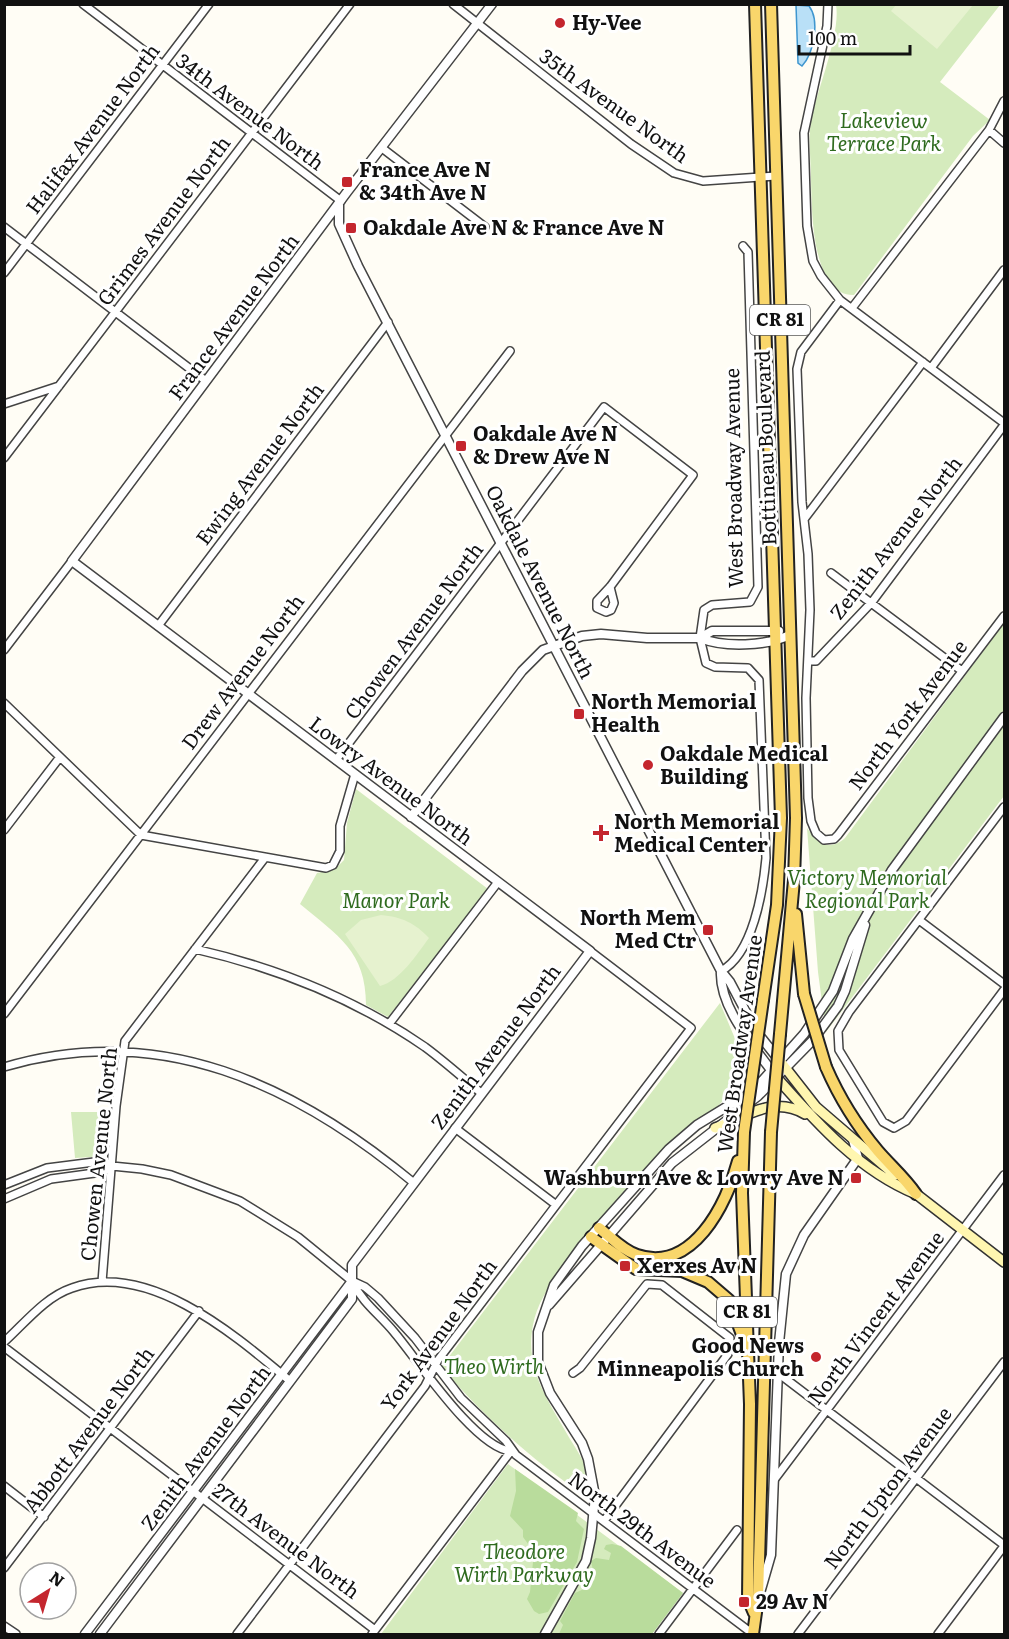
<svg xmlns="http://www.w3.org/2000/svg" width="1009" height="1639" viewBox="0 0 1009 1639" font-family="Literata,serif">
<rect width="100%" height="100%" fill="#fffdf5"/>
<!-- green -->
<path fill="#d5ebbd" d="M836 5H1000L940 82 990 120 973 136 854 295C811 296 812 208 811 180 811 161 808 140 811 121 817 90 841 33 836 5Z
M1004 623V796L826 1032 818 972 807 828C818 843 829 852 845 838Z
M356 789 488 889 388 1017 366 1005C366 951 338 936 300 904L317 873 335 869 344 860 347 823Z
M720 1003 744 1060 737 1087 583 1239C566 1266 539 1292 533 1325 524 1370 550 1403 570 1439 576 1449 585 1461 586 1472 587 1479 585 1488 584 1495 530 1459 484 1416 441 1367Z
M71 1112H111L106 1156 75 1158Z
M508 1464 683 1593 652 1634H381Z"/>
<!-- forest -->
<path fill="#b9dc9c" d="M515 1469 578 1513 576 1521 584 1529 577 1562 548 1612 539 1614 534 1611 527 1599 530 1592 534 1552 523 1537V1530L510 1516 516 1491Z
M612 1544 621 1546 683 1593 652 1634H559L563 1625 560 1621 575 1593 586 1588 595 1579 591 1561 596 1558 609 1560 611 1553 604 1549 606 1545Z"/>
<!-- pitch -->
<path fill="#e6f2cf" d="M896 5 897 4 973 5 937 49 891 11Z
M381 915C402 917 415 923 429 938 417 954 400 981 380 986L345 934 361 920Z"/>
<!-- water -->
<path fill="#b9e0f7" stroke="#3f96cf" stroke-width="1.5" d="M796 5 809 6C820 20 814 53 802 66L798 63Z"/>
<g fill="none" stroke-linecap="round" stroke-linejoin="round">
<!-- minor casing -->
<g stroke="#444" stroke-width="10">
<path id="minor" d="M83 4 341 201
M453 4 631 144 674 173 703 181 775 176
M828 4 827 26 804 133 807 226 813 261 821 276 840 300 1004 423
M989 130 1004 143
M382 148 485 227
M4 227 206 381
M4 273 209 4
M840 300 801 352 797 369 802 502 808 554 810 610 806 698 808 798 811 821 816 833 824 840 834 839 838 835 1004 616
M852 308 989 130 1004 101
M931 368 1004 270
M4 404 59 386
M4 458 350 4
M805 518 923 362
M831 573 962 671
M158 626 388 322
M4 650 72 561
M808 661H816L872 602 1004 425
M4 703 141 835 326 868 333 865 340 851V826L355 774
M336 760 604 407 693 475 610 587 597 601V608L606 612 611 610 614 603 610 587
M1004 807 849 1012 838 1031 839 1050 883 1122 894 1128 906 1121 1004 990
M4 830 60 757
M919 920 1004 984
M195 949C278 968 354 998 425 1047 444 1061 463 1078 481 1093
M721 971C753 954 763 891 766 858L759 680 748 668 715 667 706 663 700 638 704 610 712 605 750 602 758 587 748 252 743 246
M4 1014 510 351
M389 1024 498 882
M4 1067C160 1020 296 1085 414 1183
M455 1128 555 1204
M4 1185 47 1168 102 1161 112 1166 142 1169 171 1175 240 1201 298 1237 352 1281 365 1287 378 1298 415 1338 461 1398 506 1441 516 1455 753 1634
M4 1199 51 1179 102 1172 112 1166
M102 1282 116 1106 125 1041 264 859
M353 1283C363 1303 380 1315 394 1332 417 1359 476 1449 511 1451
M4 1342C25 1323 45 1297 72 1288 149 1260 236 1336 290 1381
M4 1347 375 1630
M573 1373 580 1368 647 1284 662 1285 730 1338 728 1354 604 1521
M778 1373 1004 1545
M774 1480 1004 1175
M4 1486 44 1517
M4 1568 199 1311
M4 1626 16 1634
M237 1634 425 1386 438 1360 691 1028 590 951
M372 1634 511 1451
M659 1634 737 1530
M798 1634 1004 1362
M938 1634 1004 1546"/>
</g>
<!-- tertiary casing -->
<g stroke="#444" stroke-width="11">
<path id="tertiary" d="M339 205V224L358 266 721 971 730 982 756 1031 779 1060
M700 638 712 631H779
M411 817 522 671 543 650 582 636 601 634 647 638H700C725 648 766 646 790 635
M721 971C719 1007 753 1045 773 1073
M549 1305 672 1163 758 1096 813 1040 838 1006 845 991 865 925
M760 1593 771 1555 779 1343 786 1274 804 1235 858 1158 853 1140
M85 1634 352 1281
M100 1634 352 1299V1265L590 951 72 561 347 192 492 4
M545 1634 586 1561 591 1538 595 1496 588 1459 582 1443 550 1393 538 1362V1332L554 1285 582 1246 669 1149 697 1125 754 1090 804 1034 833 991 853 939 892 870 1004 717"/>
</g>
<!-- secondary casing -->
<g stroke="#333" stroke-width="12">
<path id="secondary" d="M780 1061 816 1107 895 1175
M777 1078C817 1123 858 1170 916 1194
M715 1128C745 1117 773 1095 805 1114
M911 1190 1004 1262"/>
</g>
<!-- primary casing -->
<g stroke="#222" stroke-width="14">
<path id="primary" d="M755 4 781 818 777 905 763 1000
M771 4 796 818 794 880 780 1034
M796 914 804 994
M826 1067C839 1097 857 1126 878 1151 891 1166 905 1178 916 1194
M744 1132 742 1193 750 1404 748 1599 754 1613
M599 1228C611 1237 622 1250 637 1255 692 1274 727 1204 738 1161
M591 1237 636 1269 682 1271 708 1282 729 1300 744 1340
M753 1634 758 1598 771 1132"/>
</g>
<!-- minor -->
<use href="#minor" stroke="#fff" stroke-width="7"/>
<!-- tertiary -->
<use href="#tertiary" stroke="#fff" stroke-width="8"/>
<!-- secondary -->
<use href="#secondary" stroke="#fff6b0" stroke-width="9"/>
<!-- primary -->
<use href="#primary" stroke="#f9d66b" stroke-width="10"/>
<!-- primary-bridge casing -->
<g stroke="#222" stroke-width="14" stroke-linecap="butt">
<path id="primary-bridge" d="M804 994 826 1067
M744 1132 763 1000
M771 1132 780 1034"/>
</g>
<!-- primary-bridge -->
<use href="#primary-bridge" stroke="#f9d66b" stroke-width="10"/>
</g>
<!-- markers -->
<g fill="#c4262e" stroke="#fff" stroke-width="2">
<circle cx="560" cy="23" r="6"/>
<rect x="341" y="176" width="12" height="12" rx="3"/>
<rect x="345" y="222" width="12" height="12" rx="3"/>
<rect x="455" y="440" width="12" height="12" rx="3"/>
<rect x="573" y="708" width="12" height="12" rx="3"/>
<circle cx="648" cy="765" r="6"/>
<path d="M598 824h6v6h6v6h-6v6h-6v-6h-6v-6h6z"/>
<rect x="702" y="924" width="12" height="12" rx="3"/>
<rect x="850" y="1172" width="12" height="12" rx="3"/>
<rect x="619" y="1260" width="12" height="12" rx="3"/>
<circle cx="816" cy="1357" r="6"/>
<rect x="738" y="1596" width="12" height="12" rx="3"/>
</g>
<g text-anchor="middle" stroke-width="6" stroke-linejoin="round" paint-order="stroke">
<!-- shield labels -->
<g fill="#fff" stroke="#585858" stroke-width="1.5">
<rect x="750" y="305" width="60" height="30" rx="4.5"/>
<rect x="717" y="1297" width="60" height="30" rx="4.5"/>
</g>
<g font-size="18" font-weight="bold" fill="#111">
<text x="780" y="326">CR 81</text>
<text x="747" y="1318">CR 81</text>
</g>
<!-- poi labels -->
<g font-size="20" font-weight="bold" fill="#111" stroke="#fff" text-anchor="start">
<text x="572" y="30">Hy-Vee</text>
<text x="359" y="177">France Ave N<tspan x="359" dy="23">&amp; 34th Ave N</tspan></text>
<text x="363" y="235">Oakdale Ave N &amp; France Ave N</text>
<text x="473" y="441">Oakdale Ave N<tspan x="473" dy="23">&amp; Drew Ave N</tspan></text>
<text x="591" y="709">North Memorial<tspan x="591" dy="23">Health</tspan></text>
<text x="660" y="761">Oakdale Medical<tspan x="660" dy="23">Building</tspan></text>
<text x="614" y="829">North Memorial<tspan x="614" dy="23">Medical Center</tspan></text>
<text x="696" y="925" text-anchor="end">North Mem<tspan x="696" dy="23">Med Ctr</tspan></text>
<text x="844" y="1185" text-anchor="end">Washburn Ave &amp; Lowry Ave N</text>
<text x="637" y="1273">Xerxes Av N</text>
<text x="804" y="1353" text-anchor="end">Good News<tspan x="804" dy="23">Minneapolis Church</tspan></text>
<text x="756" y="1609">29 Av N</text>
</g>
<!-- street labels -->
<g font-size="20" fill="#111" stroke="#fff">
<text transform="translate(614 106) rotate(36)" y="7">35th Avenue North</text>
<text transform="translate(250 112) rotate(37)" y="7">34th Avenue North</text>
<text transform="translate(93 129) rotate(-53)" y="7">Halifax Avenue North</text>
<text transform="translate(164 221) rotate(-53)" y="7">Grimes Avenue North</text>
<text transform="translate(234 317) rotate(-53)" y="7">France Avenue North</text>
<text transform="translate(766 448) rotate(-92)" y="7">Bottineau Boulevard</text>
<text transform="translate(260 464) rotate(-53)" y="7">Ewing Avenue North</text>
<text transform="translate(734 478) rotate(-91)" y="7">West Broadway Avenue</text>
<text transform="translate(896 538) rotate(-52)" y="7">Zenith Avenue North</text>
<text transform="translate(540 582) rotate(63)" y="7">Oakdale Avenue North</text>
<text transform="translate(414 631) rotate(-53)" y="7">Chowen Avenue North</text>
<text transform="translate(243 672) rotate(-53)" y="7">Drew Avenue North</text>
<text transform="translate(908 715) rotate(-53)" y="7">North York Avenue</text>
<text transform="translate(391 781) rotate(37)" y="7">Lowry Avenue North</text>
<text transform="translate(740 1044) rotate(-82)" y="7">West Broadway Avenue</text>
<text transform="translate(496 1047) rotate(-53)" y="7">Zenith Avenue North</text>
<text transform="translate(99 1154) rotate(-84)" y="7">Chowen Avenue North</text>
<text transform="translate(876 1318) rotate(-53)" y="7">North Vincent Avenue</text>
<text transform="translate(439 1335) rotate(-54)" y="7">York Avenue North</text>
<text transform="translate(89 1430) rotate(-53)" y="7">Abbott Avenue North</text>
<text transform="translate(206 1448) rotate(-53)" y="7">Zenith Avenue North</text>
<text transform="translate(888 1488) rotate(-53)" y="7">North Upton Avenue</text>
<text transform="translate(642 1530) rotate(37)" y="7">North 29th Avenue</text>
<text transform="translate(286 1541) rotate(37)" y="7">27th Avenue North</text>
</g>
<!-- park labels -->
<g font-size="20" font-style="italic" fill="#2f6b1f" stroke="#fff">
<text x="884" y="128">Lakeview<tspan x="884" dy="23">Terrace Park</tspan></text>
<text x="867" y="885">Victory Memorial<tspan x="867" dy="23">Regional Park</tspan></text>
<text x="396" y="908">Manor Park</text>
<text x="494" y="1374">Theo Wirth</text>
<text x="524" y="1559">Theodore<tspan x="524" dy="23">Wirth Parkway</tspan></text>
</g>
</g>
<!-- border -->
<rect width="1009" height="1639" fill="none" stroke="#111111" stroke-width="12"/>
<!-- north arrow -->
<g transform="translate(48 1591) rotate(37)"><circle r="28" fill="#ffffff" stroke="#a0a0a0" stroke-width="1.5"/>
<path d="M0-4.5L10 22L0 15L-10 22Z" fill="#c4262e"/>
<text y="-9" font-size="16" font-weight="bold" text-anchor="middle" fill="#111111">N</text>
</g>
<!-- scale -->
<path d="M799 45v9h111v-9" fill="none" stroke="#111111" stroke-width="3"/>
<text x="808" y="45" font-size="18" fill="#111111" stroke="#ffffff" stroke-width="4.5" paint-order="stroke">100 m</text>
</svg>
